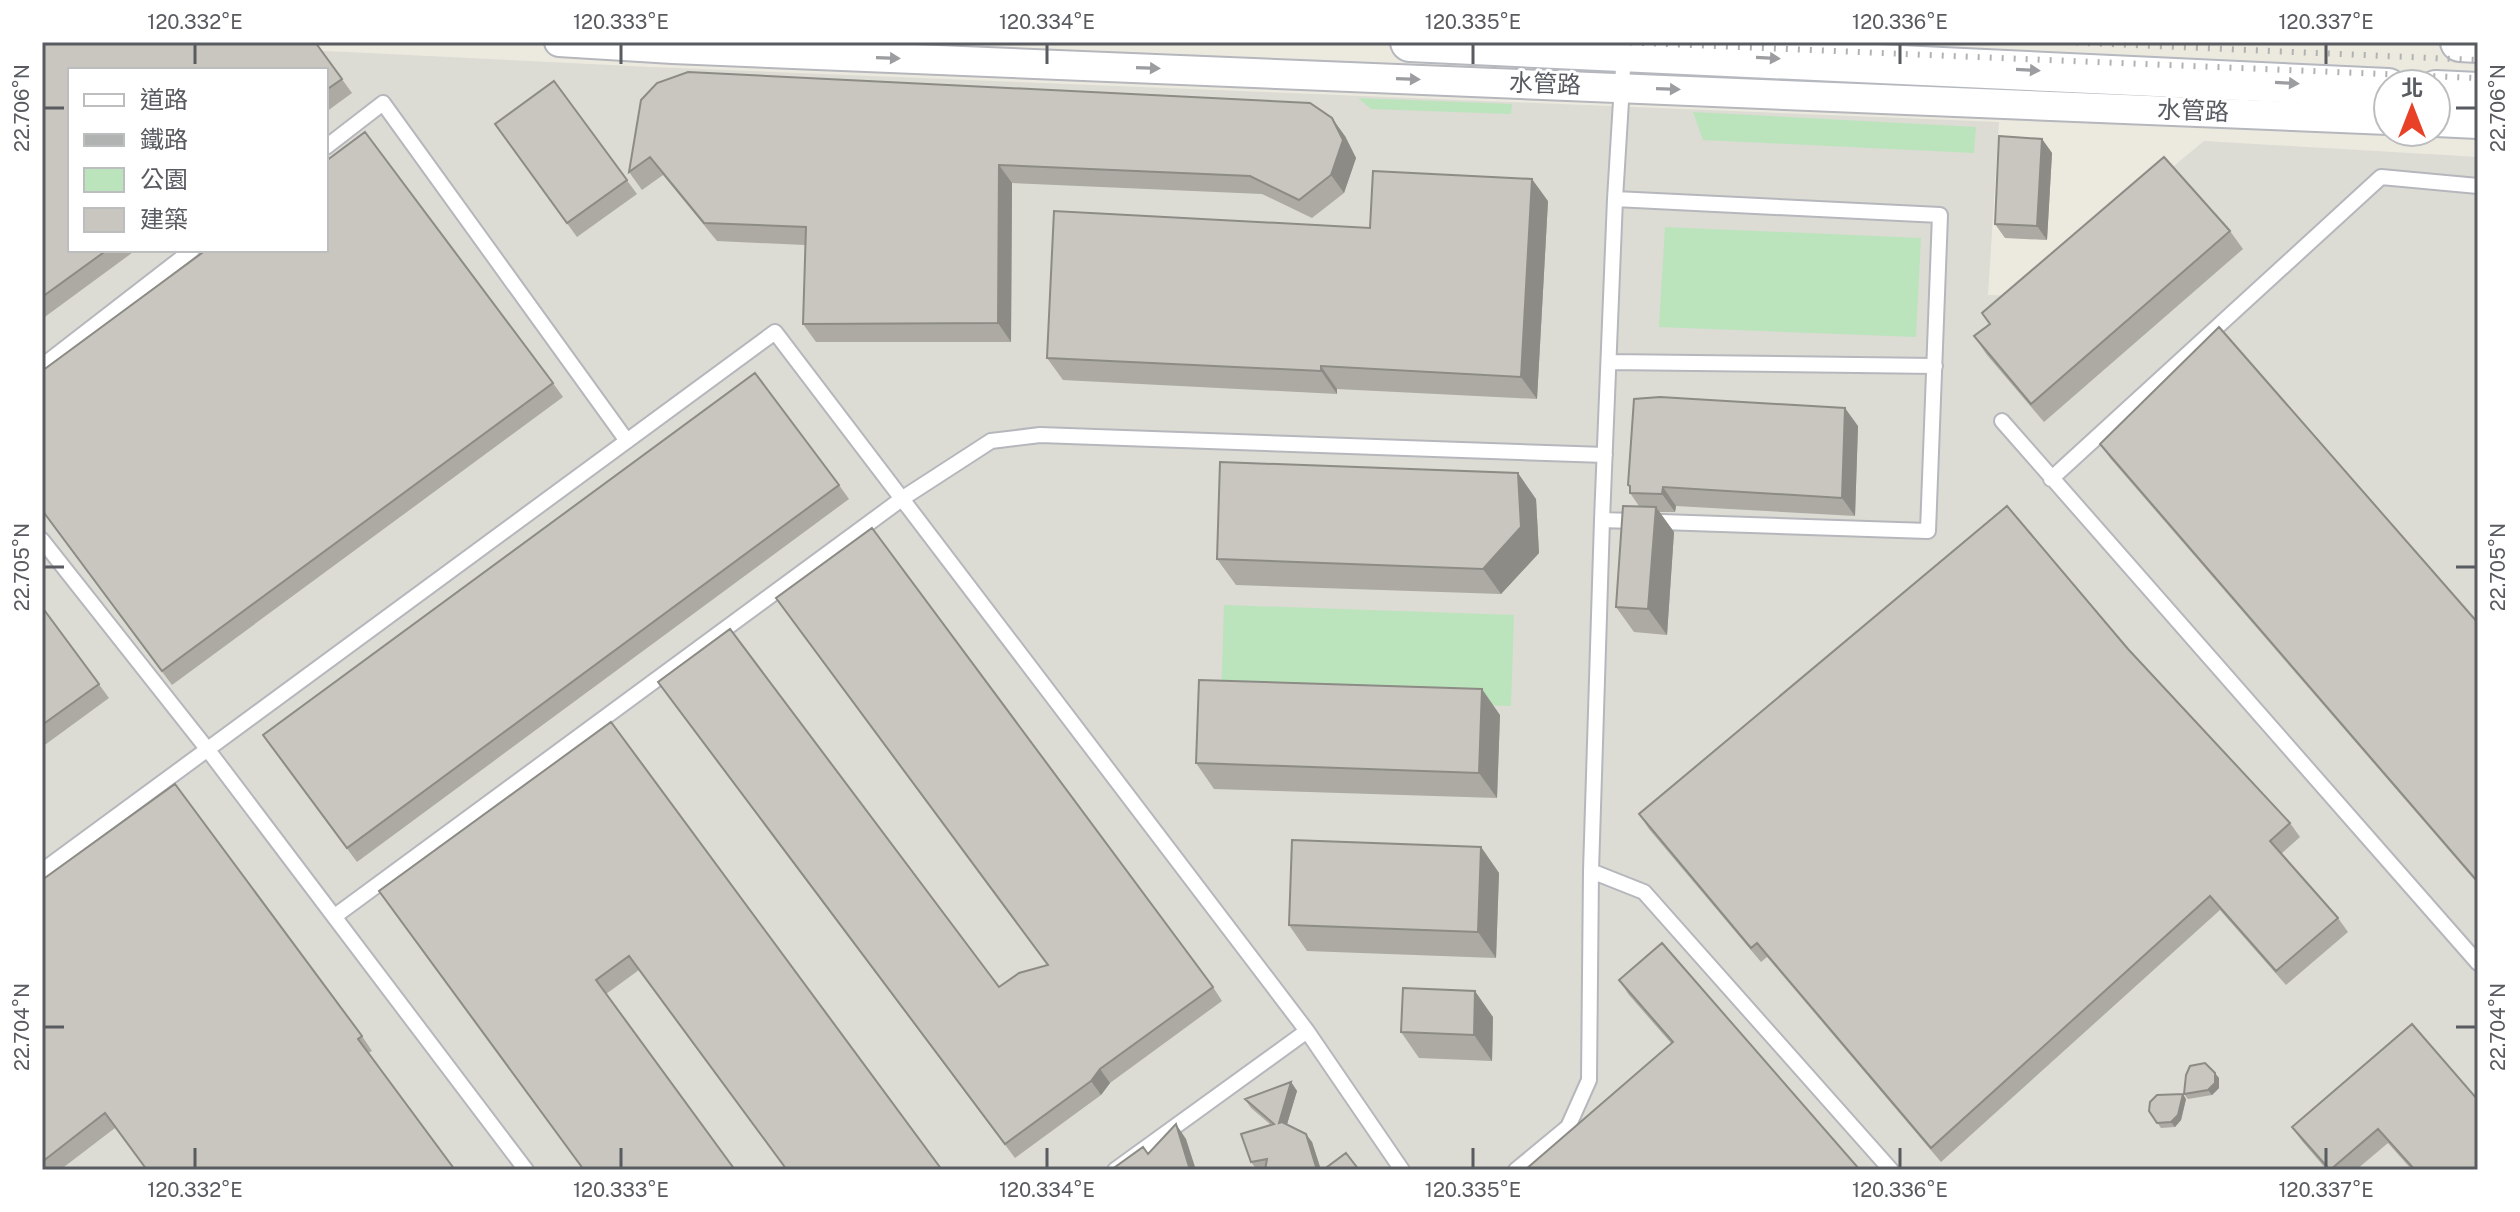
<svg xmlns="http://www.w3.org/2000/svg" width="2520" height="1212" viewBox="0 0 2520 1212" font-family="'Public Sans','Noto Sans TC',sans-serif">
<rect width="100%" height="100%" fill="#ece9df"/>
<!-- industrial -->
<path fill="#dcdbd4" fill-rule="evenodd" d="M42 42H145L651 67 1999 122 1988 295 2018 296 2204 141 2478 157V1170H42ZM70 70H326V250H70Z"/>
<!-- green -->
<path fill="#bbe4bd" d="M1358 98 1512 104 1511 114 1371 109Z
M1693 112 1976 127 1974 153 1703 140Z
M1665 227 1921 238 1916 337 1659 327Z
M1224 605 1514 615 1511 706 1221 697Z"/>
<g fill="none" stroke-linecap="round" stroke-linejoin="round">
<!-- lane casing -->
<g stroke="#b5b7bc" stroke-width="18">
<path id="lane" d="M326 147 383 103 627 441
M1609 362 1935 366
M42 366 192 250
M2002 421 2478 963
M2051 479 2381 177 2478 186
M1602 520 1928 531 1940 215 1615 199
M42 540 208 750 526 1170
M42 871 775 332 1307 1031 1402 1170
M1591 871 1644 892 1891 1170
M335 916 903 498 991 441 1040 435 1605 455
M1115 1170 1307 1031
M1516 1170 1568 1127 1589 1080 1591 871 1602 520 1615 199 1624 52"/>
</g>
<!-- street casing -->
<g stroke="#b5b7bc" stroke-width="32">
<path id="street" d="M559 42 673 49 2388 120
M2436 122 2478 124"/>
</g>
<!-- secondary casing -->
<g stroke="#b5b8be" stroke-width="42">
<path id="secondary" d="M1410 42 2388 88
M2460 42 2478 43
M2436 90 2478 92"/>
</g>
<!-- lane -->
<use href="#lane" stroke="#fff" stroke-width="14"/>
<!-- street -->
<use href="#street" stroke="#fff" stroke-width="28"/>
<!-- secondary -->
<use href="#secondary" stroke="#fff" stroke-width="38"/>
<!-- rail -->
<path stroke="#b1b2b2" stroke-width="6" stroke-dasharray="2 10" stroke-linecap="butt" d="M1618 42 2478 78
M2064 42 2478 60"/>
</g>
<!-- wall -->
<path fill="#acaaa3" d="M42 42H315L352 93 326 112V70L70 250H136L42 319Z
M554 81 637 194 577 237 495 124Z
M641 100 1345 136 1356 158 1344 193 1312 218 1262 194 1012 183 1011 342H816L803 324 805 245 717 241 663 175 642 190 629 172Z
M2042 139 2052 153 2047 240 2005 238 1995 224Z
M1548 201 1537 399 1337 389V394L1063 380 1047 358 1370 228Z
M2230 231 2243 249 2044 422 1987 355 1974 336 1990 324 1982 313Z
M553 383 563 397 172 685 42 511Z
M1858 426 1855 516 1676 506 1675 512H1659L1674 532 1667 635 1634 632 1616 607 1639 506 1630 493V488L1628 485Z
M2100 444 2478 623V884L2110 458Z
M839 485 849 499 357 862 273 749Z
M1536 499 1539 553 1501 594 1236 585 1217 559Z
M42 607 109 698 42 747Z
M2128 649 2290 823 2300 837 2281 854 2338 918 2348 932 2286 985 2220 910 1941 1162 1767 957 1761 962 1649 829 1639 814Z
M668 696 999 987H1213L1222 1001 1110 1083 1101 1095 1015 1158Z
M1500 715 1497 798 1214 789 1196 763Z
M611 722 639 970 606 994 583 1170Z
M1481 847 1499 873 1496 958 1307 951 1289 925Z
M42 880 362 1036 372 1051 368 1053 115 1128 60 1170H42Z
M1619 980 1860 1170 1671 1043 1629 995Z
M1493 1017 1492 1061 1419 1058 1401 1032Z
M2412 1024 2478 1170H2412L2388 1143 2356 1170H2327L2302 1141 2292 1127Z
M2219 1078V1088L2212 1095 2188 1099 2184 1094Z
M1291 1082 1297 1091 1287 1124 1312 1142 1321 1170H1257L1251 1162 1271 1125 1251 1108 1245 1099Z
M2186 1099 2181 1120 2175 1127 2161 1128 2149 1111Z"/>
<!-- shaded-wall -->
<path fill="#8c8b85" d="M1332 118 1345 136 1356 158 1344 193 1331 175Z
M2042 139 2052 153 2047 240 2037 226Z
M999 165 1012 183 1011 342 998 323Z
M1532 179 1548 201 1537 399 1521 377Z
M1321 366 1337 389V394L1321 371Z
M1845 408 1858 426 1855 516 1842 498Z
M1518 473 1536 499 1539 553 1501 594 1483 569Z
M1663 487 1676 506 1675 512 1662 494Z
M1656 507 1674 532 1667 635 1648 609Z
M1482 689 1500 715 1497 798 1479 773Z
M1481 847 1499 873 1496 958 1478 932Z
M1475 991 1493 1017 1492 1061 1474 1035Z
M1100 1069 1110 1083 1101 1095 1091 1081Z
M2215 1073 2219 1078V1088L2212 1095 2208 1090Z
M1291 1082 1297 1091 1285 1131 1279 1123Z
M2183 1094 2186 1099 2181 1120 2175 1127 2171 1122Z
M1176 1124 1186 1139 1196 1170H1190Z
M1306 1134 1312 1142 1321 1170H1317Z"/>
<!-- building -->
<path fill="#c8c6be" stroke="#8c8b85" stroke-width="2" d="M42 42H315L342 79 326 90V70H70V250H107L42 297Z
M688 72 1310 103 1332 118 1343 140 1331 175 1299 200 1250 176 999 165 998 323 803 324 806 227 704 223 650 157 629 172 641 100 657 83Z
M554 81 627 180 567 223 495 124Z
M365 132 553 383 162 671 42 510V371L206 250H326V161Z
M1999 136 2042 139 2037 226 1995 224Z
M2164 157 2230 231 2031 404 1974 336 1990 324 1982 313Z
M1373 171 1532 179 1521 377 1321 366V371L1047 358 1054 211 1370 228Z
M2219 327 2478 623V882L2100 444Z
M755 373 839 485 347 848 263 735Z
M1660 397 1845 408 1842 498 1663 487 1662 494 1630 493V486L1628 485 1634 399Z
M1220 462 1518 473 1521 527 1483 569 1217 559Z
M1623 506 1656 507 1648 609 1616 607Z
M2007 506 2128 649 2290 823 2270 841 2338 918 2276 971 2210 896 1931 1148 1757 943 1751 948 1639 814Z
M872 528 1213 987 1100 1069 1091 1081 1005 1144 658 682 730 629 999 987 1019 973 1048 965 776 598Z
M42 607 99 684 42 725Z
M1199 680 1482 689 1479 773 1196 763Z
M611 722 942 1170H787L629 956 596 980 735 1170H584L379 891Z
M175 784 362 1036 358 1039 455 1170H147L105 1113 42 1162V880Z
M1292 840 1481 847 1478 932 1289 925Z
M1662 943 1860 1170H1525L1673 1042 1619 980Z
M1403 988 1475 991 1474 1035 1401 1032Z
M2412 1024 2478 1100V1170H2415L2378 1129 2330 1170 2292 1127Z
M2205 1063 2215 1073V1083L2208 1090 2184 1094 2186 1075 2190 1066Z
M1291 1082 1279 1123 1282 1122 1306 1134 1317 1170H1265L1267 1159 1251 1162 1241 1134 1274 1124 1245 1099Z
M2183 1094 2178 1115 2171 1122 2157 1123 2149 1111 2150 1102 2157 1095Z
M1176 1124 1190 1170H1111L1143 1147 1148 1154Z
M1346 1153 1359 1170H1323Z"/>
<!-- one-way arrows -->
<defs><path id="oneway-solid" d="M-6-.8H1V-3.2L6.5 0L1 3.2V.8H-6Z" transform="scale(2)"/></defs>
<g fill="#9b9da0">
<use href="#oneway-solid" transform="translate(888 58) rotate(2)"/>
<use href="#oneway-solid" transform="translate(1768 58) rotate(3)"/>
<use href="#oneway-solid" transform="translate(1148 68) rotate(2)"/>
<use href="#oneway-solid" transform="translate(2028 70) rotate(3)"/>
<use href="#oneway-solid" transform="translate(1408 79) rotate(2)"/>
<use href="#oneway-solid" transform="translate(2287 83) rotate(3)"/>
<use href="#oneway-solid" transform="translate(1668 89) rotate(2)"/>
</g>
<!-- ticks -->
<path fill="none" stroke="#585b60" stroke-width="3" d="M195 44V64M621 44V64M1047 44V64M1473 44V64M1900 44V64M2326 44V64M44 108H64M2456 108H2476M44 567H64M2456 567H2476M44 1027H64M2456 1027H2476M195 1148V1168M621 1148V1168M1047 1148V1168M1473 1148V1168M1900 1148V1168M2326 1148V1168"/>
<g text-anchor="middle" stroke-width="6" stroke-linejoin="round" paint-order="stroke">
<!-- street labels -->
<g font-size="24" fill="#585b60" stroke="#fff">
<text transform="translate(1545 84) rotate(2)" y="8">水管路</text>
<text transform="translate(2193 111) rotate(2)" y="8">水管路</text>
</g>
</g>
<!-- border -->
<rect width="2520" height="1212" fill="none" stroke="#ffffff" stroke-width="88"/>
<!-- legend -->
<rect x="68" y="68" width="260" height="184" fill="#ffffff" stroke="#bcbdbf" stroke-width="2"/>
<rect x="84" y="94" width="40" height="12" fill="#ffffff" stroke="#bcbdbf" stroke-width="2"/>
<text x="140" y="108" font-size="24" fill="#585b60">道路</text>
<rect x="84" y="134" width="40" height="12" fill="#b1b2b2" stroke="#bcbdbf" stroke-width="2"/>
<text x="140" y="148" font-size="24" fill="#585b60">鐵路</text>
<rect x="84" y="168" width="40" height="24" fill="#bbe4bd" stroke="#bcbdbf" stroke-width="2"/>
<text x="140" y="188" font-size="24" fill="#585b60">公園</text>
<rect x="84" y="208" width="40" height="24" fill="#c8c6be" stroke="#bcbdbf" stroke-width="2"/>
<text x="140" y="228" font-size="24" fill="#585b60">建築</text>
<!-- north arrow -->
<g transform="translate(2412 108)"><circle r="38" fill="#ffffff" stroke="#bcbdbf" stroke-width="2"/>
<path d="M0-6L14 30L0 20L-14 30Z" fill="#e94127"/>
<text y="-12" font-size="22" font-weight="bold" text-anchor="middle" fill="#585b60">北</text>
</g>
<rect x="44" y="44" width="2432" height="1124" fill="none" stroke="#585b60" stroke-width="3"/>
<g font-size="20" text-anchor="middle" fill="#585b60">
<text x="195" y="29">120.332°E</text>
<text x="621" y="29">120.333°E</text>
<text x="1047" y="29">120.334°E</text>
<text x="1473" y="29">120.335°E</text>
<text x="1900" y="29">120.336°E</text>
<text x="2326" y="29">120.337°E</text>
<text transform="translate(22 108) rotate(-90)" y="7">22.706°N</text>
<text transform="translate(2498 108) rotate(-90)" y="7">22.706°N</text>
<text transform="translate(22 567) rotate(-90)" y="7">22.705°N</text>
<text transform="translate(2498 567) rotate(-90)" y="7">22.705°N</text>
<text transform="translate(22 1027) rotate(-90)" y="7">22.704°N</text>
<text transform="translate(2498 1027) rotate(-90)" y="7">22.704°N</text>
<text x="195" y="1197">120.332°E</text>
<text x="621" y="1197">120.333°E</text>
<text x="1047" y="1197">120.334°E</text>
<text x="1473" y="1197">120.335°E</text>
<text x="1900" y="1197">120.336°E</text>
<text x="2326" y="1197">120.337°E</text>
</g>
</svg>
